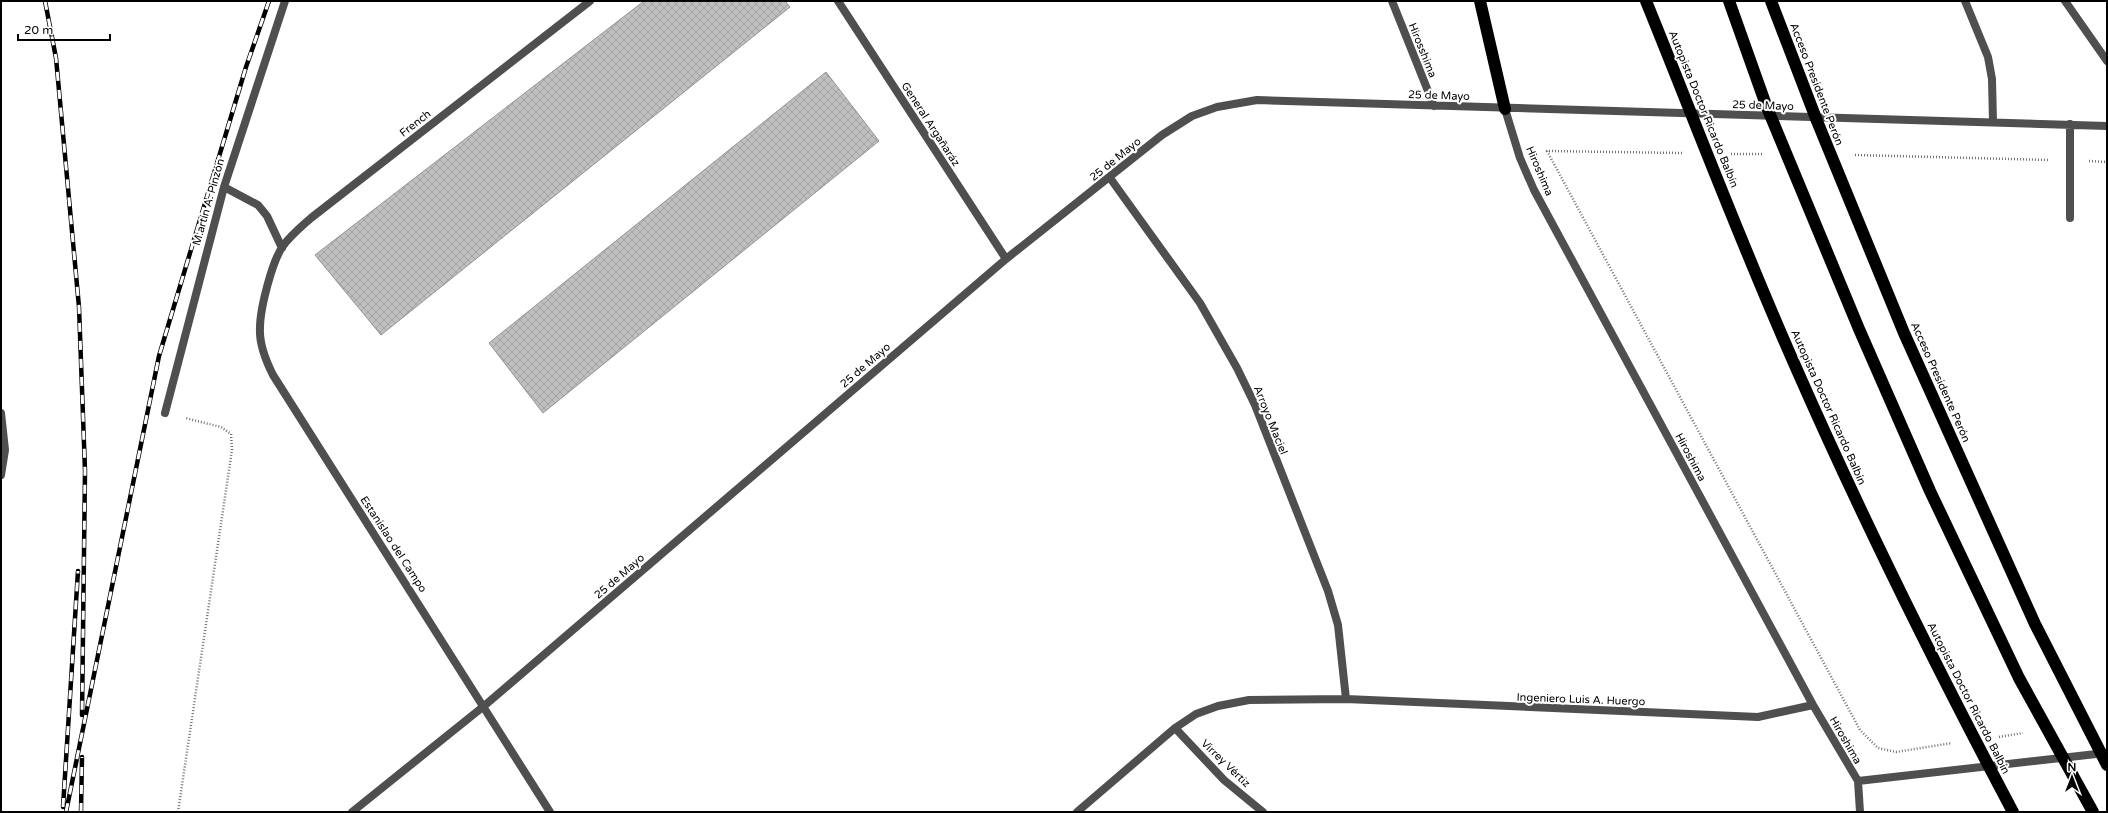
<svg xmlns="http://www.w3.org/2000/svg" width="2108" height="813" viewBox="0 0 2108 813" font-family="'Varela Round',sans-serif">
<defs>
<pattern id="building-cross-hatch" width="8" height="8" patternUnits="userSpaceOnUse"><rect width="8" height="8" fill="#bfbfbf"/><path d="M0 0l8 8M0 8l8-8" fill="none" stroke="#a2a2a2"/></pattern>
</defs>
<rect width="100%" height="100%" fill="#fff"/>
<!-- building -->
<path fill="url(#building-cross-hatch)" stroke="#939393" d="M644 1H785L790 7 381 335 315 255Z
M826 72 879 141 543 413 489 343Z"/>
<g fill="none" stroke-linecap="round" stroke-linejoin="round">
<!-- path -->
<path stroke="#717171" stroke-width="2.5" stroke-dasharray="1 2" stroke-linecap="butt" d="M1682 153 1547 151 1860 730 1878 748 1896 752 1952 743
M1731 154H1762
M1855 155 2050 160
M2089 161 2107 162
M1999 737 2023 733
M178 812 232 450 231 434 221 427 185 418"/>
<!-- minor -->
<path stroke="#4f4f4f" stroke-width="8" d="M838 1 1006 259
M1392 1 1434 106
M1965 1 1988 57 1992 79 1993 122
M2065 1 2107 61
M1505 109 1520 158 1534 190 1813 705 1858 781 1860 812
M2070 124V218
M1110 178 1200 303 1237 368 1255 405 1328 591 1338 625 1346 699
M224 187 258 205 267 216 282 248
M1 413 5 450 1 475
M165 413 224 187 285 1
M1175 728 1224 780 1263 812
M1858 781 2105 753
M352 812 484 706 1006 259 1162 135 1192 116 1217 107 1257 100 2107 126
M550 812 273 375C266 361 259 344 260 328 260 309 272 261 283 246 291 235 301 227 311 218L590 1
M1077 812 1175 728 1196 714 1218 706 1249 700 1346 699 1758 717 1813 705"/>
<!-- motorway -->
<path stroke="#000" stroke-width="12" d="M1480 1 1505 109
M1646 1C1696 124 1743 249 1797 370 1863 520 1936 667 2013 812
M1729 1 1766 105 1859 329 1930 491 2019 678 2093 812
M1771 1 1817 121 1904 333 2035 624 2107 765"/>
<!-- rail casing -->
<g stroke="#000" stroke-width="4.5">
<path id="rail" d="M45 1 56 58 79 307 85 471 82 715
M63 807 78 571
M66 812 159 356 246 67 269 1
M81 812 82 757"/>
</g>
<!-- rail -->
<use href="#rail" stroke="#fff" stroke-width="3" stroke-dasharray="9" stroke-linecap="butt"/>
</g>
<g text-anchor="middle" stroke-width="4" stroke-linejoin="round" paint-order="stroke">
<!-- street labels -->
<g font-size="11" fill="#000" stroke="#fff">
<text transform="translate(1423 50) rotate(68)" y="4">Hirosshima</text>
<text transform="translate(1817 84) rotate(69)" y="4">Acceso Presidente Perón</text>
<text transform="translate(1439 95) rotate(2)" y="4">25 de Mayo</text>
<text transform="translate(1763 105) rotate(2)" y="4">25 de Mayo</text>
<text transform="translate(1704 109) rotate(68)" y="4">Autopista Doctor Ricardo Balbín</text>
<text transform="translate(415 123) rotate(-38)" y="4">French</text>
<text transform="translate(931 124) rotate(57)" y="4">General Argañaráz</text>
<text transform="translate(1115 159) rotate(-39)" y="4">25 de Mayo</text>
<text transform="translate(1540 171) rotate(67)" y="4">Hiroshima</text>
<text transform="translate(208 202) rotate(-74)" y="4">M.artín A. Pinzón</text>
<text transform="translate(865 365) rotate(-41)" y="4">25 de Mayo</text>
<text transform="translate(1941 382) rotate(66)" y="4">Acceso Presidente Perón</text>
<text transform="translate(1829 407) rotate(66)" y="4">Autopista Doctor Ricardo Balbín</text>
<text transform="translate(1271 420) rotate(68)" y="4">Arroyo Maciel</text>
<text transform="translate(1691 457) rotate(62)" y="4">Hiroshima</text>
<text transform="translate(394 544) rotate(57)" y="4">Estanislao del Campo</text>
<text transform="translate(619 576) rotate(-41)" y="4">25 de Mayo</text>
<text transform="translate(1969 698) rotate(63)" y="4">Autopista Doctor Ricardo Balbín</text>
<text transform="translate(1581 699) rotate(2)" y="4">Ingeniero Luis A. Huergo</text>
<text transform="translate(1846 740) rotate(60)" y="4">Hiroshima</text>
<text transform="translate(1226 763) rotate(44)" y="4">Virrey Vértiz</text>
</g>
</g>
<!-- border -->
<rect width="2108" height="813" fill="none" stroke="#000000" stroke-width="4"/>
<!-- north arrow -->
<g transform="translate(2072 777)" stroke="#ffffff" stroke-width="3" paint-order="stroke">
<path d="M0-3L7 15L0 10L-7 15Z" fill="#000000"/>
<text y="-6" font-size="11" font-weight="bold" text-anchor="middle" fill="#000000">N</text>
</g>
<!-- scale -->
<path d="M18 34v6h92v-6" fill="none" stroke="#000000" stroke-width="2"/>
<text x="24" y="34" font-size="12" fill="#000000" stroke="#ffffff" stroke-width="3" paint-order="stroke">20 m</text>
</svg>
